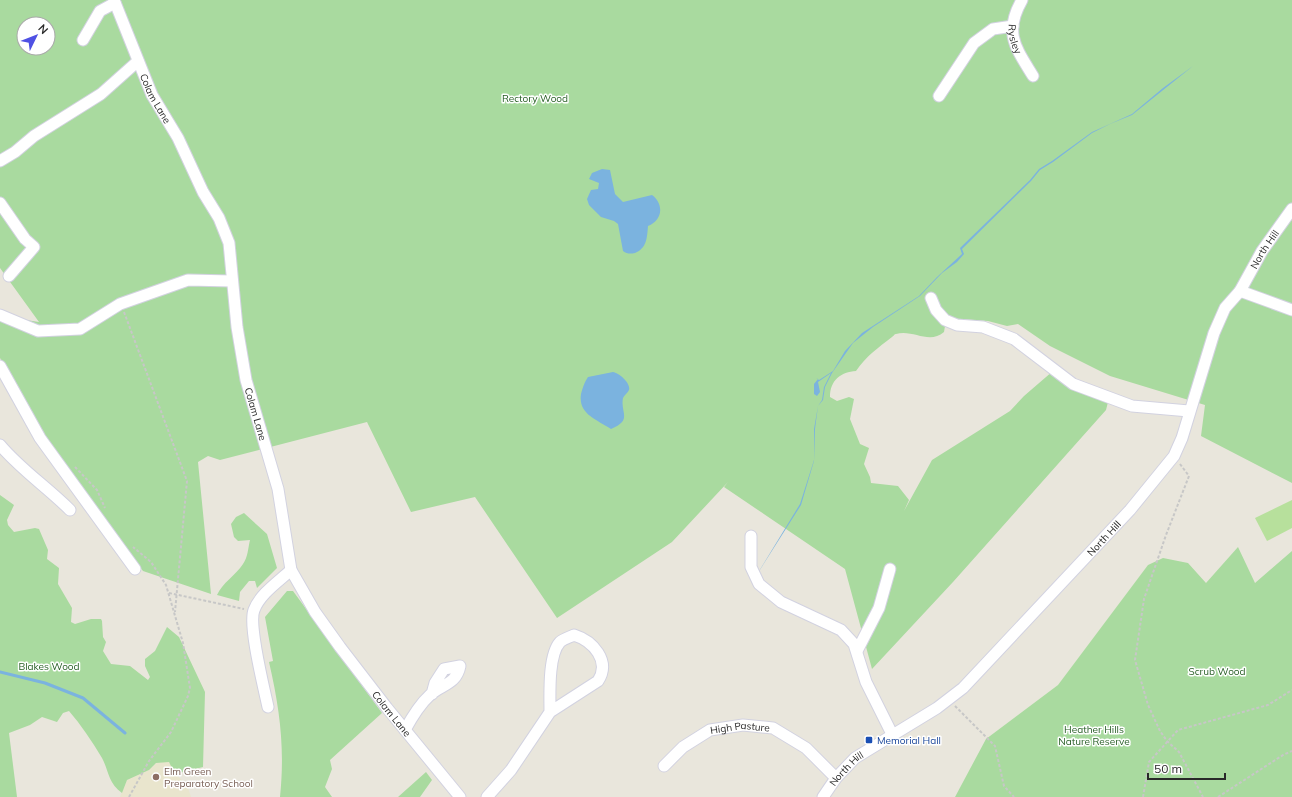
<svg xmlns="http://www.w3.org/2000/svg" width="1292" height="797" viewBox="0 0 1292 797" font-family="Mulish,sans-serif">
<rect width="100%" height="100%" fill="#e9e6dc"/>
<!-- education -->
<path fill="#e9e5cd" d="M169 761 175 774 187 785 191 797H120L127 780 149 770 156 763Z"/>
<!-- green -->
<path fill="#a9da9f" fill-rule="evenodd" d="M0 0H1292V483L1201 436 1205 405 1110 376 1050 346 1018 324 1007 326 988 321 948 318 946 320 944 332C929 345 913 329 896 334 894 334 894 336 892 337 878 348 866 356 856 371 841 372 830 380 830 397L837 401 849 397 854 399 850 419 860 444 869 448 864 464 870 477 871 483 898 486 909 500 904 511 932 460 1010 411 1024 396 1053 371 1109 398 1106 410 953 582 872 669 845 569 724 487 728 482 672 542 557 618 475 497 411 512 367 422 220 460 208 456 198 462 211 594 143 571 100 515 56 454 0 358V316L39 322 0 268ZM24 24H48V48H24Z
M0 495 14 505 7 520 8 525 14 532 35 528 39 529 48 550 47 559 59 568 58 584 72 608 71 622 75 624 91 619H101L102 621 103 637 106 642 103 651 111 664 130 666 148 680 150 677 145 666V659L155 651 167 627 179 637 205 692 203 767 175 774 169 762 156 763 149 770 127 780 122 793C108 783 109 771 102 758 92 741 81 725 69 711L63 713 57 722 42 717 30 725 9 733 17 797H0Z
M244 513 267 534 277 568 257 588 255 581H249L240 592 239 601 217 595C222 583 236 575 243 564 248 557 248 548 250 540L238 541 234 537 231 524 236 517Z
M1238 547 1255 583 1292 551V797H955L986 739 1058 685 1148 565 1163 558 1188 563 1206 583Z
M287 591H293L382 713 330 760 332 769 325 787 332 797H280C285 748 280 710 269 662L273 661 265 617Z
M426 772 432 780 420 797H398Z"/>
<!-- pitch -->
<path fill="#b7e09c" d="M1292 500V528L1267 541 1255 518Z"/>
<!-- water -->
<path fill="#7bb3df" d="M1193 66 1132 115 1110 124 1092 133 1053 162 1040 170 1031 181 962 249 964 254 957 262 942 273 920 296 873 327 853 343 832 373 825 387 823 400 818 406 815 429 814 461 801 505 756 576 800 504 814 460V429L818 406 822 400 824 387 831 373 818 382 820 392 817 396 814 394V384L818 379 816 378 819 380 833 371 845 351 862 333 919 296 937 277 962 254 960 248 1030 180 1039 169 1052 161 1092 132 1132 114 1163 88Z
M602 169 610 170 615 194 623 202 652 195C664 204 663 220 648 226 647 238 647 248 635 253 630 254 627 254 623 251L618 224 614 221 601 217 589 205 587 199 591 190 598 189 599 183 589 179 592 173Z
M613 372C619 373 631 383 629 390 628 393 624 395 623 398 620 413 633 420 611 429 596 419 578 414 581 394 583 387 584 383 588 377Z"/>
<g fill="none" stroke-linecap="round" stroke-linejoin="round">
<!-- stream -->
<path stroke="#7bb3df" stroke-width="3" d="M0 672 45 683 83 698 125 733"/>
<!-- minor casing -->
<g stroke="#d2d2e0" stroke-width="13">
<g id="minor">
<path id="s1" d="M114 0 152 95 178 138 203 192 219 218 229 243 237 327 246 380 278 489 291 570 315 612 340 647 387 708 460 797"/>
<path id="s2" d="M1022 0C1003 33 1016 48 1033 76"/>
<path d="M83 40 100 11 115 3"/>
<path d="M939 96 974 43 993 29 1013 26"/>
<path d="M0 161 15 152 34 136 101 94 138 61"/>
<path d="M0 203 25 239 34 247 9 276"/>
<path d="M1240 291 1292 310"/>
<path d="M931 298 936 310 945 320 957 325 983 327 1014 339 1073 384 1132 406 1189 411"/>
<path d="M0 315 38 331 80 329 120 304 188 280 232 281"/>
<path d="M0 366 40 438 135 569"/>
<path d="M0 445C20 469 47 487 70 510"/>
<path d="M751 536V567L759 584 781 602 841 630 854 644 866 682 892 734"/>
<path d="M857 651 879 608 890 569"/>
<path d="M268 707C264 688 248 625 254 610 260 594 278 582 291 570"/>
<path d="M405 730C412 717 419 705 430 695 442 684 456 685 460 666L444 669 435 683 432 694"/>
<path id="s3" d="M664 766 683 747 710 730 743 725 773 728 806 748 836 778"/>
<path d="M487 797 511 770 550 712 598 681C611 661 593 641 574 635 570 637 563 639 560 642 548 655 550 695 550 712"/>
<path id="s4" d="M823 797 836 778 855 758 937 708 963 688 1130 510 1174 456 1182 438 1214 333 1225 308 1240 291 1262 251 1292 209"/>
</g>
</g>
<!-- path -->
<path stroke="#c7c7c7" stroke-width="2" stroke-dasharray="3 2" stroke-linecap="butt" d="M124 312 187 481 175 612
M1180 464 1189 476 1166 535 1144 599 1135 660 1148 705 1160 731 1167 741 1179 752 1203 797
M75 467 97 490 105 508
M169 593 244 609
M955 706 995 746 1004 786 1014 797
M129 797 149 761 171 732 188 696 190 688 183 643 166 585 151 562 133 547
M1143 797 1149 762 1178 730 1268 705 1292 690
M1218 797 1283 755 1292 751"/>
<!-- minor -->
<use href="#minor" stroke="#fff" stroke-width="11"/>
</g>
<!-- markers -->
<rect fill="#1a4fb4" stroke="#fff" stroke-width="1.5" x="865" y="736" width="8" height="8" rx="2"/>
<circle fill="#8d6e63" stroke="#fff" stroke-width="1.5" cx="156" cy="777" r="4"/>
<g text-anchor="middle" stroke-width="3" stroke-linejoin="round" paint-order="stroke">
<!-- street labels -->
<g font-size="10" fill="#292929" stroke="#fff">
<text dy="4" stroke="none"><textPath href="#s2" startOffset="41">Rysley</textPath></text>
<text dy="4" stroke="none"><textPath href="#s1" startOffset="107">Colam Lane</textPath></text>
<text dy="4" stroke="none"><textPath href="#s4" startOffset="721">North Hill</textPath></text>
<text dy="4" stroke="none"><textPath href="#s1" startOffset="443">Colam Lane</textPath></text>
<text dy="4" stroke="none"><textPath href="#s4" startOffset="385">North Hill</textPath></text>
<text dy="4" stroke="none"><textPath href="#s1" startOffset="779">Colam Lane</textPath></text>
<text dy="4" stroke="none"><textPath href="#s3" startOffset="89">High Pasture</textPath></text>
<text dy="4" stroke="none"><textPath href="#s4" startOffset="37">North Hill</textPath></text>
</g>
<!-- park labels -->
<g font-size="10" fill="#245c22" stroke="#fff">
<text x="535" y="102">Rectory Wood</text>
<text x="49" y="670">Blakes Wood</text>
<text x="1217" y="675">Scrub Wood</text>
<text x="1094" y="733">Heather Hills<tspan x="1094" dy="12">Nature Reserve</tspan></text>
</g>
<!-- transit labels -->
<g font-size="10" fill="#164399" stroke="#fff" text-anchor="start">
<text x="877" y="744">Memorial Hall</text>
</g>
<!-- education labels -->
<g font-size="10" fill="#785e54" stroke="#fff" text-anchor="start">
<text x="164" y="775">Elm Green<tspan x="164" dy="12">Preparatory School</tspan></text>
</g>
</g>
<!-- north arrow -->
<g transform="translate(36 36) rotate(47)"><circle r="19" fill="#ffffff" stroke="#a9a9a9"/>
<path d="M0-3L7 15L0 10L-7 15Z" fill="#4f51e4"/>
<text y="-6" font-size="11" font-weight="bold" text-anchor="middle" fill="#292929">N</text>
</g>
<!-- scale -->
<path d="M1148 773v6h77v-6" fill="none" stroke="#292929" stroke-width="2"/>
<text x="1154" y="773" font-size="12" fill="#292929" stroke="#ffffff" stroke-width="3" paint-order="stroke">50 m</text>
</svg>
